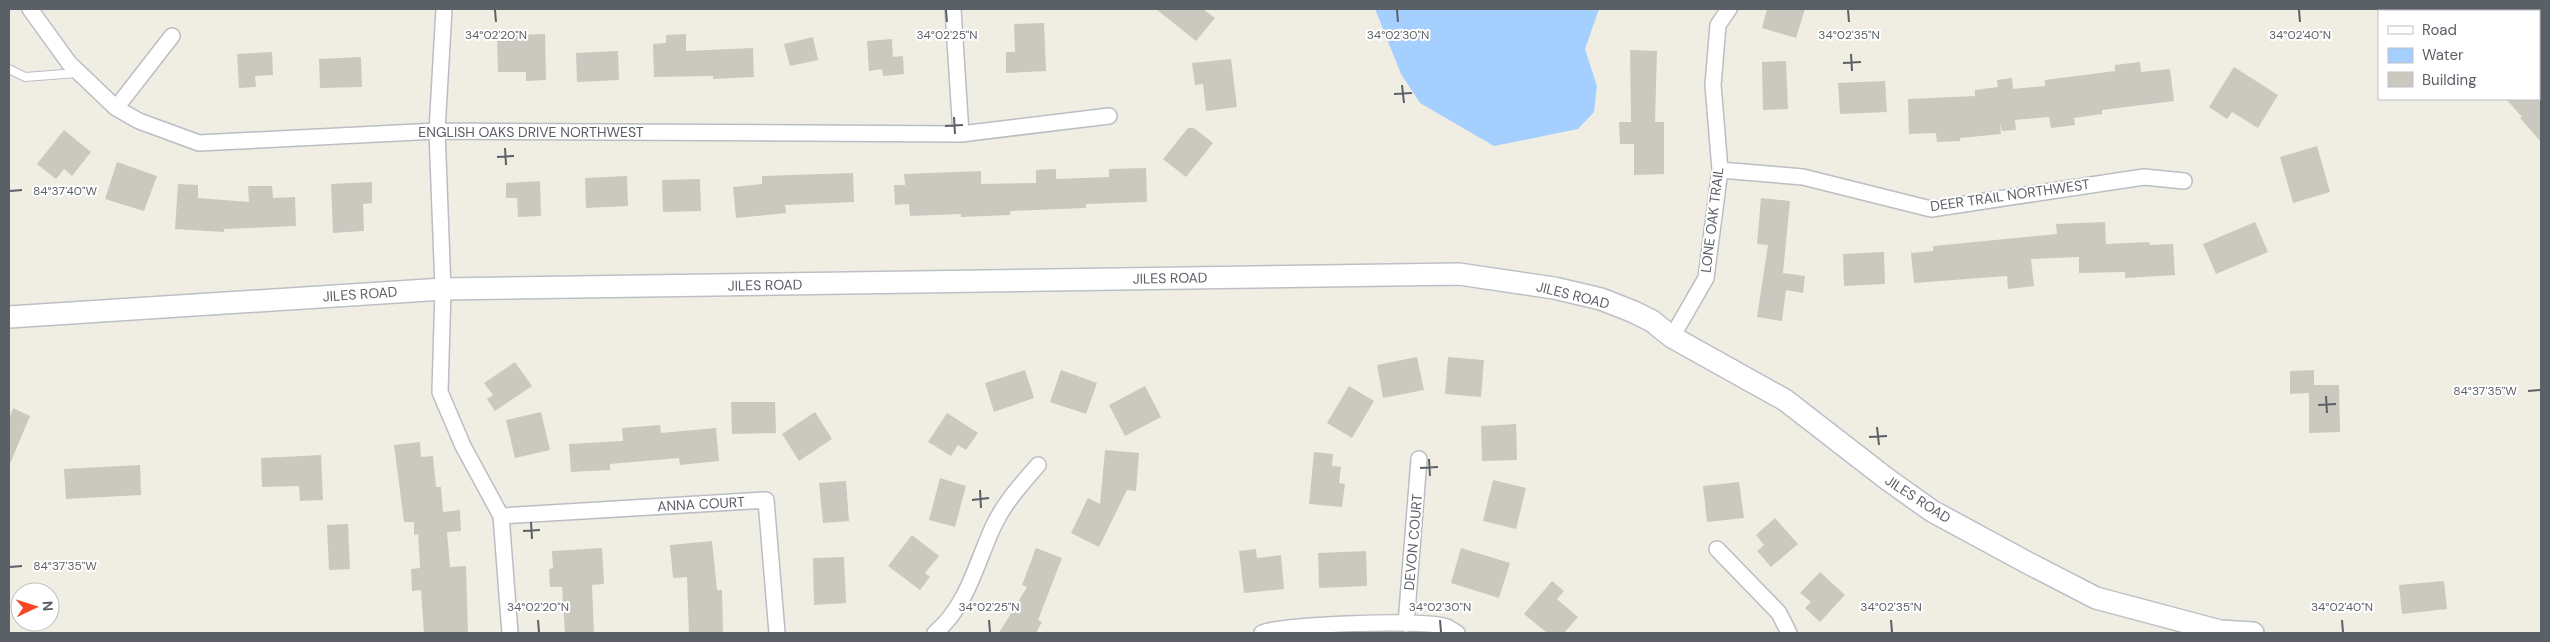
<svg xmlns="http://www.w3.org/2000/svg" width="2550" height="642" viewBox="0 0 2550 642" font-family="'DM Sans',sans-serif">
<rect width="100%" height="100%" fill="#f0eee3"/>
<!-- water -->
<path fill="#a4cfff" d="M1375 9H1599L1585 49 1597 86 1594 112 1578 129 1494 146 1420 103 1401 74Z"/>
<!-- building -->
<path fill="#cbc8c0" d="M1156 9H1203L1215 18 1196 41Z
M1767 9H1805L1796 38 1762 28Z
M1044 23 1046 71 1006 73V52H1015L1014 24Z
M545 34 546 80 526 81V72H498L497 36Z
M686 34V51L753 48 754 77 713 79V76L654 77 653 44 666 43V35Z
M813 37 818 60 790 66 784 44Z
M892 39 893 57 903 56 904 74 883 76 882 69 869 71 867 41Z
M1630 50 1657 51 1655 122H1664V174L1634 175V144H1620L1619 122H1631Z
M618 51 619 80 577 82 576 53Z
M272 52 273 75 255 76 256 87 239 88 237 54Z
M361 57 362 87 320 88 319 59Z
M1231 59 1237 107 1206 111 1203 84 1195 85 1192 63Z
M1786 61 1788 109 1763 110 1762 62Z
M2140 62 2141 72 2170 69 2174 101 2102 110V114L2074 118 2075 125 2051 128 2049 117 2015 120 2016 130 2002 131 2000 122 2001 134 1960 138V141L1937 142 1936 133 1909 134 1908 99 1975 96V90L1998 87 1997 80 2012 78 2013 89 2045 86V80L2115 71V65Z
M2234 67 2278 95 2258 128 2232 112 2227 119 2209 107Z
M1885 81 1887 112 1840 114 1838 83Z
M2506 99H2541V142L2520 118 2522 117Z
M1188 128H1194L1213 143 1186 177 1163 159Z
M64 130 91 152 72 176 64 169 56 179 37 164Z
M2317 146 2330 192 2293 203 2280 157Z
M117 162 157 176 144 211 105 199Z
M1146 168 1147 202 1086 204V208L1010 211V215L961 217V214L910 216 909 204 895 205 894 185H905L904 174 981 171V184L1036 183V170L1056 169V179L1109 177V169Z
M853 173 854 202 785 205 786 213 736 218 733 187 762 184V176Z
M627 176 628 206 586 208 585 178Z
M700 179 701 211 663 212 662 180Z
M540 181 541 216 518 217 517 198H506V183Z
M372 182V203L363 204 364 231 333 233 331 184Z
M178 184 198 185V198L249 202 248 186H272L273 198 295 197 296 226 224 229V232L175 229Z
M1761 198 1790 201 1783 273 1805 276 1803 293 1786 290 1782 321 1757 317 1768 245 1757 244Z
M2105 222 2106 244 2149 242 2150 245 2173 244 2175 275 2125 278V272L2079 273V257L2031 259 2034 286 2008 289 2007 276 1914 283 1911 253 1933 251V246L2057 234 2056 224Z
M2255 222 2268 252 2216 274 2203 244Z
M1884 252 1885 284 1844 286 1843 254Z
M1417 357 1424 390 1383 398 1377 365Z
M1448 357 1484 360 1481 397 1445 394Z
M515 362 532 386 495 411 487 399 493 395 484 383Z
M1025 370 1034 398 994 412 985 383Z
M1061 370 1097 383 1086 414 1050 402Z
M2314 370V385H2339L2340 432 2309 433V393L2290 394V371Z
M1145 386 1161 417 1125 436 1109 405Z
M1349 386 1374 401 1352 438 1327 423Z
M731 402H775L776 433 732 434Z
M13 408 30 416 9 466V419Z
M541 412 550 450 515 458 506 420Z
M815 412 832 439 799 461 782 434Z
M947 413 978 433 966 450 958 445 951 456 928 442Z
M1516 424 1517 460 1482 461 1481 426Z
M660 425 661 433 716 428 719 461 680 465 679 458 610 464V470L571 472 569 444 623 441 622 428Z
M420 442 421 457 433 456 436 487H441L443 512 460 510 461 531 447 532 450 567 466 566 468 633H424L421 590 412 591 411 569 420 568 418 534 414 535V522H404L394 445Z
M1105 450 1139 453 1136 491 1127 490 1099 547 1071 533 1088 498 1100 504Z
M1314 452 1333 454 1332 466 1341 467 1339 483 1345 484 1342 507 1309 504Z
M321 455 323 500 300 501 299 486 262 487 261 458Z
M140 465 141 495 66 499 64 469Z
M940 478 966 486 955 527 929 520Z
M1493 480 1526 488 1516 529 1483 521Z
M846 481 849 521 823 523 819 483Z
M1739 482 1744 518 1707 522 1703 486Z
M1775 518 1798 544 1771 567 1757 551 1764 545 1756 535Z
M348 524 350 569 329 570 327 525Z
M912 535 939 556 925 573 930 577 920 590 888 566Z
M712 541 717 590H722L723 632 689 633 687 577 673 578 670 545Z
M602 548 604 584 592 585 594 633H565L562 587H550L549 569 553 568 552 551Z
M1036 548 1062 558 1038 620 1042 622 1036 633H999L1027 587 1022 585Z
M1461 548 1510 563 1499 598 1451 583Z
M1256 549 1257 558 1281 555 1284 589 1244 593 1239 551Z
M1366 551 1367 586 1319 588 1318 553Z
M844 557 846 603 814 605 813 558Z
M1820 572 1845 595 1820 622 1805 608 1811 602 1800 593Z
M1552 581 1564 591 1557 599 1578 617 1564 633H1547L1524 614Z
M2444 581 2447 609 2402 614 2399 585Z"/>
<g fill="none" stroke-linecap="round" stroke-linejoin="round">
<!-- lane casing -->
<g stroke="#bbbdc4" stroke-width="10">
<path id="lane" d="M9 69 25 77 77 73"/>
</g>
<!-- street casing -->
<g stroke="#bbbdc4" stroke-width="18">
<path id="street" d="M30 9 69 63 116 108 139 121 199 143 437 131 961 134 1109 116
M444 9 437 131 443 289 440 392 463 446 501 516 510 633
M953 9 961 134
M116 108 172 36
M1720 170 1803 177 1931 209 2144 177 2184 181
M1672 337 1706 278 1720 170 1713 85 1718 25 1729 9
M501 516 766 500 777 633
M1717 549 1779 613 1789 633
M1406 624 1419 459
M935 633C967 606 976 564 993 527 1004 503 1021 485 1038 465
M1262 633C1284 624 1425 619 1447 627 1450 629 1454 631 1457 633"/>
</g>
<!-- secondary casing -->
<g stroke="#bcbfc6" stroke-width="24">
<path id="secondary" d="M9 317 443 289 1459 274 1554 288 1601 299 1634 312 1652 321 1672 337 1785 400 1887 479 1932 511 2028 563 2096 598 2220 631 2253 633"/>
</g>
<!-- lane -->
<use href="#lane" stroke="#fff" stroke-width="8"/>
<!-- street -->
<use href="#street" stroke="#fff" stroke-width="15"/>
<!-- secondary -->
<use href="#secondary" stroke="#fff" stroke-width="21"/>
</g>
<!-- ticks -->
<path fill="none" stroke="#5b5f66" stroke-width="2" d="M495 10 496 22M946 10 947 22M1397 10 1398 22M1848 10 1849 22M2299 10 2300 22M1851 54 1852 71M1843 63 1861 62M1402 85 1404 103M1394 94 1412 93M954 117 955 134M945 126 963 125M505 148 506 165M497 157 514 156M10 191 22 190M2528 391 2540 390M2326 396 2327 413M2318 405 2336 404M1877 427 1879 445M1869 437 1887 436M1429 459 1430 476M1420 468 1438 467M980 490 981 508M972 500 989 498M531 522 532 539M523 531 540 530M10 567 22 566M538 620 539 632M989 620 990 632M1440 620 1441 632M1891 620 1892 632M2342 620 2343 632"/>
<g text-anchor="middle" stroke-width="4" stroke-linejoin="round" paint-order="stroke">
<!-- street labels -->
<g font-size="14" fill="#5b5f66" stroke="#fff">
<text x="531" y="137">ENGLISH OAKS DRIVE NORTHWEST</text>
<text transform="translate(2010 195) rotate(-8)" y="5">DEER TRAIL NORTHWEST</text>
<text transform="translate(1712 220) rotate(-83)" y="5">LONE OAK TRAIL</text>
<text transform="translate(1170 278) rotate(-1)" y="5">JILES ROAD</text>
<text transform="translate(765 285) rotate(-1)" y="5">JILES ROAD</text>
<text transform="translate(360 294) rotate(-4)" y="5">JILES ROAD</text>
<text transform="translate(1573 295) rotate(14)" y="5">JILES ROAD</text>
<text transform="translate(1918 499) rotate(33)" y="5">JILES ROAD</text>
<text transform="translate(701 504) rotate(-3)" y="5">ANNA COURT</text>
<text transform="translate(1413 542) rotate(-85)" y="5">DEVON COURT</text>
</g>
</g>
<g font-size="12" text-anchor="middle" fill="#5b5f66" stroke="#fff" stroke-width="4" stroke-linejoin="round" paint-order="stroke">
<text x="496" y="39">34°02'20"N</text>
<text x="947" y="39">34°02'25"N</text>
<text x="1398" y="39">34°02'30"N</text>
<text x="1849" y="39">34°02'35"N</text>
<text x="2300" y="39">34°02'40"N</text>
<text x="65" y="195">84°37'40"W</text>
<text x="2485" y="395">84°37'35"W</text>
<text x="65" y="570">84°37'35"W</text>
<text x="538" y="611">34°02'20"N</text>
<text x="989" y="611">34°02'25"N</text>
<text x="1440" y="611">34°02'30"N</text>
<text x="1891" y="611">34°02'35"N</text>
<text x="2342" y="611">34°02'40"N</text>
</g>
<!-- border -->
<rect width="2550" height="642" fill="none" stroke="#5b5f66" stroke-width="20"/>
<!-- legend -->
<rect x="2378" y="10" width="162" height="90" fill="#ffffff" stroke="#bdbfc2"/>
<rect x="2388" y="26" width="25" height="8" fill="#ffffff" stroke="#bdbfc2"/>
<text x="2422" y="35" font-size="15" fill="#5b5f66">Road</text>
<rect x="2388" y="48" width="25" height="15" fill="#a4cfff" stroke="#bdbfc2"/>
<text x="2422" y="60" font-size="15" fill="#5b5f66">Water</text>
<rect x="2388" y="72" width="25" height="15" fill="#cbc8c0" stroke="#bdbfc2"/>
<text x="2422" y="85" font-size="15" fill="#5b5f66">Building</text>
<!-- north arrow -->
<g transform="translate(35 607) rotate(86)"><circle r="24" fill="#ffffff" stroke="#bdbfc2"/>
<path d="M0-4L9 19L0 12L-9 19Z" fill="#f84522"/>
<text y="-8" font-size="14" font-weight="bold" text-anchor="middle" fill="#5b5f66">N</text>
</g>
</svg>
